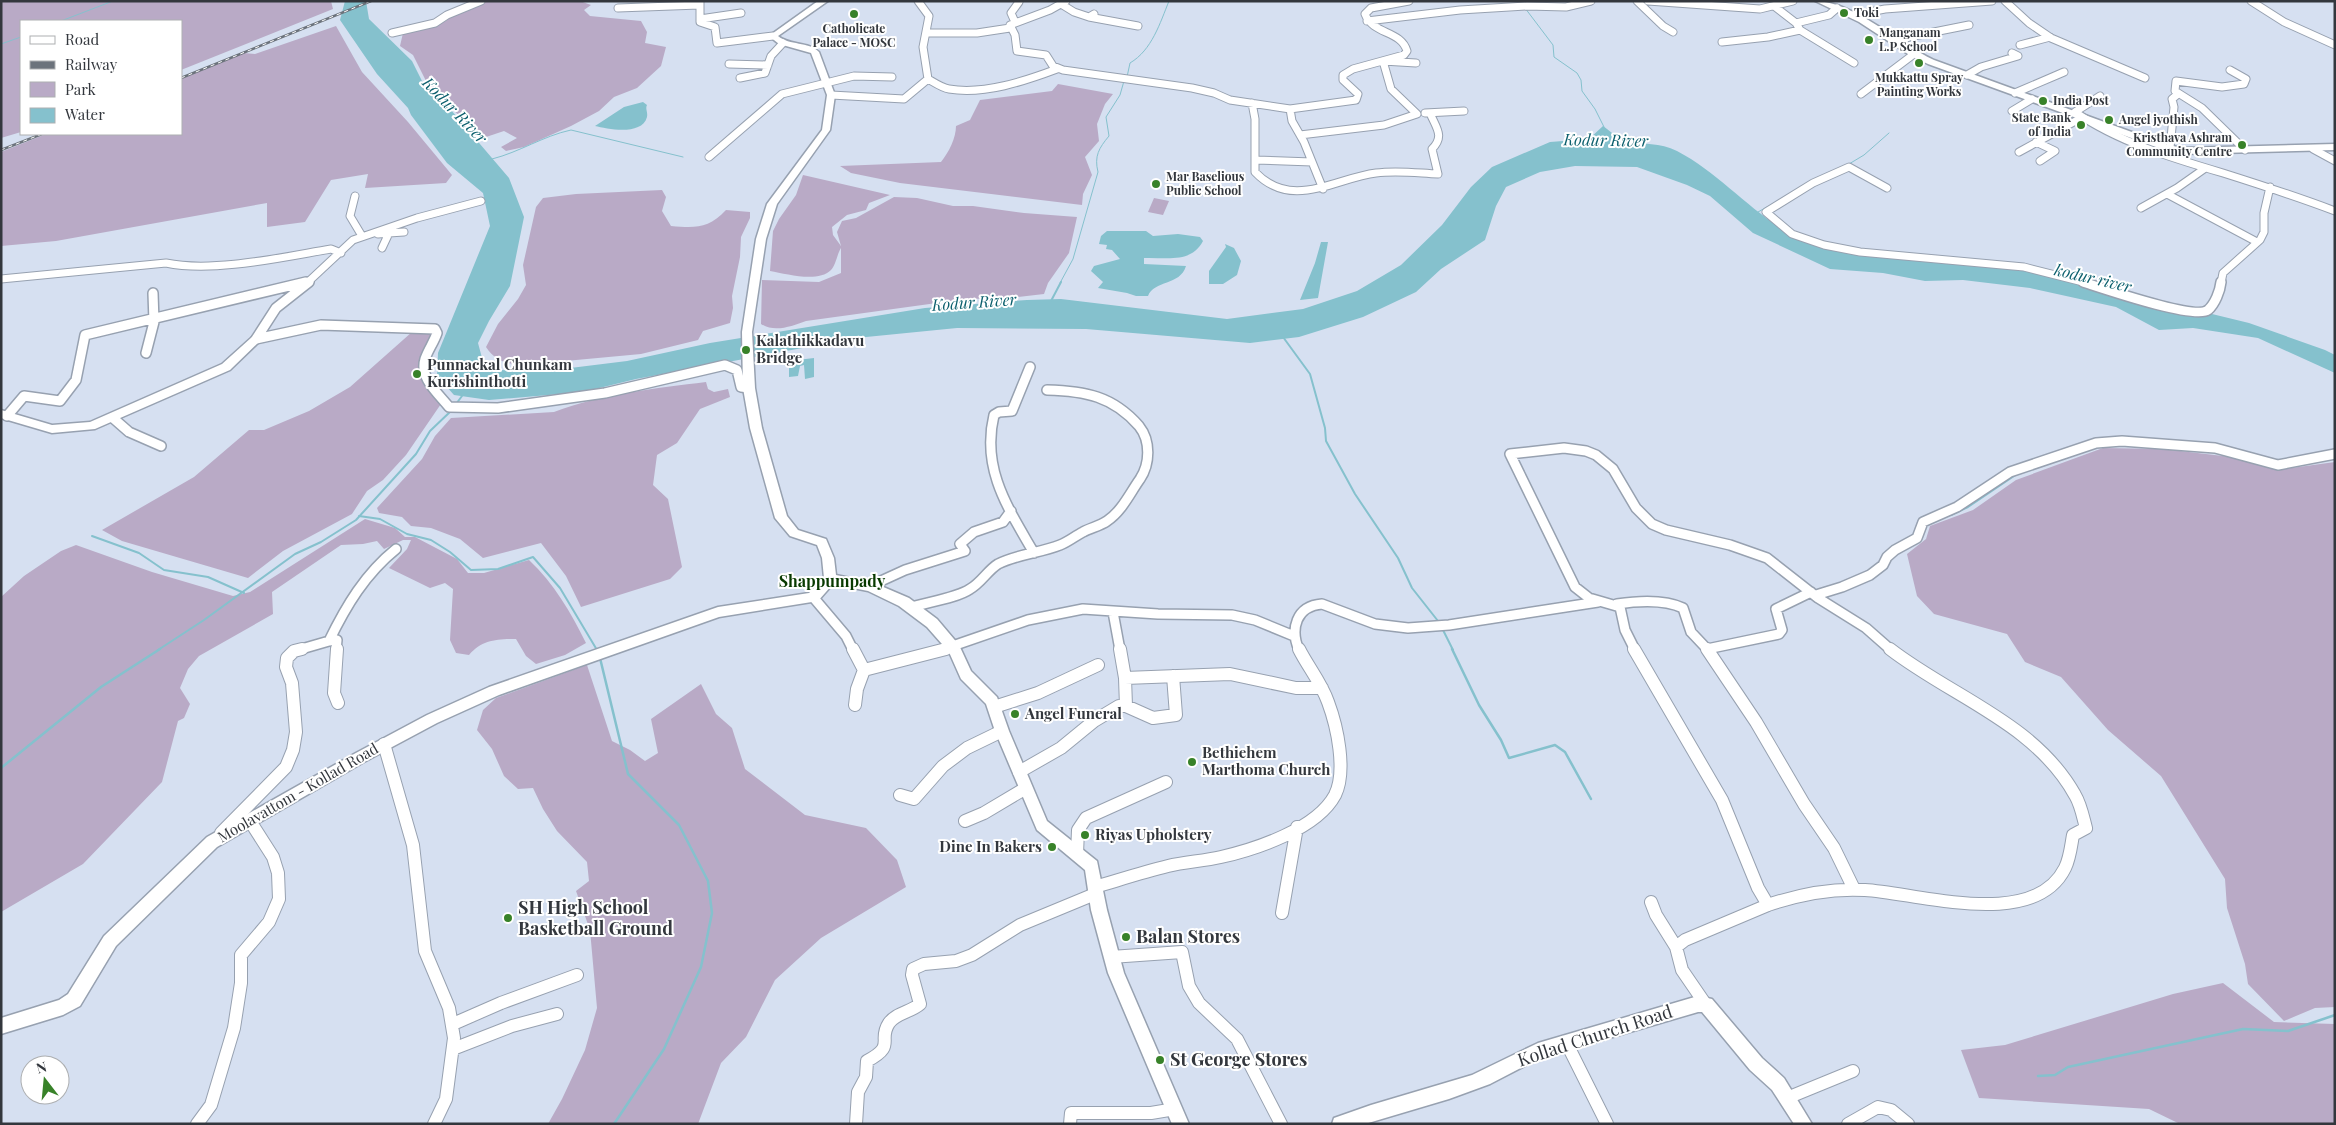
<svg xmlns="http://www.w3.org/2000/svg" width="2336" height="1125" viewBox="0 0 2336 1125" font-family="'Playfair Display',serif">
<rect width="100%" height="100%" fill="#d6e0f1"/>
<!-- green -->
<path fill="#b9aac6" d="M1 1H331L333 9 181 70V21H21V132L1 138Z
M486 1H580L591 5 584 10 590 16 641 21 647 32 645 43 666 47 661 66 637 88 614 97 599 111 571 126 524 147 506 151 501 147 517 138 504 131 483 138 429 87 413 55 400 46 403 33 446 21 449 16Z
M336 26 362 72 408 122 452 175 446 183 365 188 368 174 331 180 305 222 267 227V203L56 241 1 246V152L46 134H181V79L244 53 255 54Z
M1058 84 1113 94 1105 104 1097 124 1099 141 1085 157 1092 175 1083 194 1082 205 900 183 851 173 840 166 941 162C949 152 956 138 956 126L970 120 980 100 1052 91Z
M803 175 890 195 869 203 866 210 847 215 832 227 833 235 841 246 837 232 842 221 856 218 894 197 917 198 953 206H973L1024 213 1077 217 1069 253 1048 283 1044 294 1010 298 966 299 806 321C792 326 775 333 761 324L762 280 819 282 841 273V248C837 254 836 265 831 270 818 283 787 274 770 271L773 231 779 219 796 195Z
M662 190 666 197 662 211 671 226C695 228 708 229 726 210L750 212V218L741 237 740 257 732 296 733 308 730 323 703 331 698 340 641 354 522 365C507 364 495 361 486 347L498 324 518 299 526 285 523 265 536 207 543 198 576 194Z
M1154 198 1169 201 1163 215 1148 212Z
M412 332H433L421 367 443 401 406 455 383 480 367 491 352 514 283 551 248 578 122 541 102 530 194 477 249 430H264L309 411 350 387Z
M706 382 708 389 714 392 728 389 730 397 700 409 677 443 657 455 653 485 668 499 682 567 670 579 581 607 566 576 541 543 483 558 460 539 431 528 411 526 402 517 379 513 377 508 422 459 435 436 451 418 554 412C602 394 656 388 706 382Z
M2103 448 2163 449 2223 456 2285 469 2335 462V1007L2315 1008 2284 1021 2248 984 2245 964 2227 908 2225 879 2161 776 2108 730 2061 677 2025 662 2007 634 1934 614 1917 596 1907 554 1926 539 1930 526 1973 510 2016 480Z
M365 519 395 528 405 537H415L457 559 468 573H484L529 560C554 583 571 613 586 643L565 655 536 664 526 656 516 639C496 639 482 640 469 655L456 653 450 640 453 589 445 583 430 588 389 568 407 549 411 540H403L384 549 377 541 363 544 341 545 272 592 273 614 199 656 188 669 180 688 190 704 184 718 178 721 162 782 83 864 1 912V597L24 576 61 551 76 545 152 572 233 596 250 592Z
M587 665 612 741 630 750 645 761 658 753 651 719 701 684 716 714 732 728 745 769 805 815 866 828 897 860 906 887 821 938 775 980 746 1037 721 1063 698 1124H548L562 1099 585 1050 597 1008 590 930 576 891 589 881 587 862 557 831 543 809 533 788 518 789 504 776 492 749 477 730 483 710 496 698Z
M2223 983 2274 1022 2335 1024V1124H2180L2149 1109 1979 1098 1961 1050 2005 1045 2173 994Z"/>
<!-- water -->
<path fill="#85c1cd" d="M345 1H366L369 19 412 61 427 91 451 110 509 178 524 217 510 286 489 321 478 343 485 369 538 372 627 361 710 343 925 308 1027 300 1061 299 1227 319 1303 309 1357 291 1401 265 1442 225 1471 187 1492 167 1550 142 1589 139 1603 126C1609 130 1618 139 1625 141 1643 145 1660 142 1677 151 1725 176 1758 222 1808 242L2026 270 2173 310 2212 314 2249 323 2325 350 2335 355V373L2258 338 2193 328 2159 330 2116 307 2030 288 1963 280 1925 281 1883 273 1830 269 1753 233 1710 196 1687 185 1637 167 1575 166 1540 172 1506 187 1496 206 1485 240 1441 269 1416 292 1363 317 1299 337 1250 343 1086 329 957 328 856 338 636 379 583 392 489 400 454 395 437 376 438 353 490 226 483 193 447 163 411 115 408 108 377 74 340 20Z
M643 102 647 105C645 109 648 112 647 117 642 136 608 129 595 126L624 107Z
M1107 231H1146L1153 236 1178 234 1200 237 1203 241C1191 264 1166 257 1144 258V264L1186 266C1180 286 1154 280 1148 296H1136L1127 293 1098 288 1103 282 1091 271 1094 266 1120 259 1112 250 1106 249 1107 245 1099 244 1101 236Z
M1321 242H1328L1318 298 1300 300 1315 263Z
M1225 244 1234 248 1241 261 1237 275 1223 284H1209V271L1226 247Z
M814 358V377L805 379 804 365 800 366 798 376 789 377V361Z"/>
<g fill="none" stroke-linecap="round" stroke-linejoin="round">
<!-- stream-far2 -->
<path stroke="#85c1cd" stroke-width="1" d="M1525 8 1553 45 1554 57 1577 73 1581 80 1582 91 1595 109 1604 127
M61 21 113 1
M1 44 21 37
M1127 77 1130 63C1152 50 1160 23 1169 1
M492 159C520 152 543 136 571 130L683 157
M1849 164 1864 155 1889 133
M1758 212 1774 203
M1060 283 1073 259 1098 172C1094 156 1099 148 1109 136L1106 117 1120 95 1124 81"/>
<!-- stream-far1 -->
<path stroke="#85c1cd" stroke-width="2" d="M1051 301 1061 282
M1283 337 1310 374 1325 428 1326 441 1355 494 1398 558 1412 588 1438 621
M456 404 462 396
M1951 515 1968 507 2017 474
M359 516 380 519 407 534 431 540 450 552 471 570 498 569 533 557 560 588 597 650
M92 536 139 553 164 570 208 577 244 593
M1443 630 1453 650
M158 650 204 620 295 554 321 542 356 520 416 454 430 431 452 410"/>
<!-- stream -->
<path stroke="#85c1cd" stroke-width="2.5" d="M597 649 598 651
M1452 649 1479 705 1501 740 1509 758 1555 745 1565 752 1591 799
M600 658 628 774 679 825 708 881 712 913 701 967 664 1049 614 1124
M1 768 101 687 160 649
M2038 1076 2055 1075 2068 1067 2243 1029 2288 1031 2335 1015"/>
<!-- minor-far2 casing -->
<g stroke="#97a1b0" stroke-width="9">
<path id="minor-far2" d="M700 1V22L715 27 717 43 773 36
M1066 1 1050 10 1010 25 1015 35 1017 51 1046 55 1053 66 1063 70 1192 88 1214 93 1230 100 1290 109 1356 100 1358 94 1343 80V75L1353 69 1404 55 1407 51C1401 30 1373 35 1365 14L1371 8 1409 1
M1637 1 1663 26 1673 32
M1648 1 1760 9 1793 1
M2005 1 2029 23 2051 38 2145 78
M2251 1 2284 22 2335 45
M1061 4 1074 12 1089 17 1094 14
M1774 6 1796 23 1800 30 1854 63
M618 8 699 5
M1854 15 1885 9 1992 1
M1089 17 1138 26
M700 19 741 13
M1367 21 1460 10 1527 6 1566 7 1591 1
M1015 22 1011 13 1019 2
M1796 23 1829 15 1837 8
M392 33 435 23 447 15 481 1
M926 33H977L1010 28
M1722 42 1768 37 1800 30
M1897 42 1909 37 1969 25
M2020 45 2050 37
M729 64 768 65
M2230 70 2246 79 2244 84 2222 87 2176 81 2175 91 2202 108 2245 150
M1967 75 1981 67 2018 56 2012 53
M740 78 765 73 771 56 783 43
M928 79C935 83 942 88 949 89 984 95 1025 81 1057 69
M2015 93 2064 72
M1861 94 1914 54
M831 95 904 99 928 79 923 47 929 16 918 1
M2100 96 2075 112C2118 142 2172 158 2223 173 2261 185 2298 197 2335 211
M1252 103 1255 119V172C1292 211 1335 178 1376 173 1397 170 1417 173 1438 174L1432 149C1445 136 1436 128 1430 113
M1290 109 1292 121 1304 142 1323 189
M2012 111 2032 99
M1425 113 1464 111
M1300 135 1384 125 1417 114 1391 89 1383 61 1416 63
M2036 142 2055 151 2040 161
M2170 148 2174 107 2172 99 2178 94
M2313 149 2335 161
M2019 152 2081 118
M709 157 782 94 854 76 892 77
M1256 160 1312 162
M1887 188 1849 167 1813 183 1766 212 1792 234 1824 245 1860 252 2024 267 2087 283
M2167 194 2257 242
M355 196 350 216 362 236
M2141 208 2177 188 2204 169
M389 233 404 232
M378 234 389 233 382 248
M1 279 166 263C213 273 283 257 331 249L341 253
M301 283 310 281
M307 283 353 240 417 218 481 201
M2221 283 2223 273 2260 240 2264 232V213L2270 187"/>
</g>
<!-- minor-far1 casing -->
<g stroke="#97a1b0" stroke-width="12">
<path id="minor-far1" d="M2083 282C2102 288 2195 320 2208 310 2215 304 2220 291 2221 282
M256 339 321 325 435 329 437 333C434 342 428 350 425 359 419 378 438 393 449 407L498 408 605 393 725 365 737 370 741 387 749 388
M256 339 276 308 309 282
M146 353 154 322 153 293
M1030 367 1012 411 999 412 994 415C981 469 1008 508 1034 553
M7 416 24 396 60 401 76 380 85 335 306 282
M113 418 129 432 161 446
M870 586 905 570 965 551 960 544 974 532 1003 522 1011 511
M1816 595 1842 587 1870 575 1883 565 1887 557 1895 550 1917 538 1923 522 1957 507 2010 472 2096 443 2122 441 2215 448 2278 465 2335 454
M813 597 846 636 853 650
M1617 604C1637 601 1664 599 1683 608L1691 632 1708 650
M912 607C928 602 957 598 970 589 981 583 988 570 998 564 1018 554 1040 553 1060 545 1068 542 1075 536 1083 532 1090 528 1100 526 1107 521 1122 511 1130 493 1140 479 1150 464 1151 441 1139 426 1113 396 1085 391 1047 390
M1113 612 1120 650
M329 641 337 640 336 650
M1707 649 1779 634 1782 630 1776 609 1811 592
M298 650 329 641C346 606 365 574 396 549
M941 650 1028 620 1083 609 1158 614 1232 615 1255 620 1294 636
M1299 650C1290 629 1296 606 1322 604L1375 624 1408 628 1449 625 1598 602
M1635 650 1625 630 1620 607 1589 598 1575 587 1510 454 1564 448 1586 451 1596 455 1613 469 1636 508 1652 524 1666 530 1730 545 1767 558 1818 598 1866 628 1891 650"/>
</g>
<!-- minor casing -->
<g stroke="#97a1b0" stroke-width="14">
<path id="minor" d="M337 649 334 693 338 703
M853 649 864 670 857 689 855 705
M1120 649 1125 678 1126 706
M1634 649 1722 800 1758 888 1768 905
M1707 649 1756 722 1804 804 1834 848 1854 889
M864 670 946 649
M1125 678 1230 674 1296 688H1322
M994 707 1038 693 1098 665
M384 744 413 845 425 951 449 1008 454 1038 446 1099 434 1124
M1019 772 1061 748 1094 721 1119 706H1126L1153 718 1176 715 1173 676
M900 795 914 799 943 766 967 748 1002 731
M965 821 984 813 1026 788
M221 833 286 767 293 750 296 732 292 683 286 667 287 658 294 651 302 649
M1077 854 1078 830 1086 818 1166 782
M1095 887C1119 880 1143 872 1168 866 1185 862 1203 861 1221 857 1256 849 1317 829 1335 795 1347 771 1337 726 1328 702 1321 682 1308 667 1299 649
M1651 902 1656 915 1676 947
M1768 905C1800 894 1832 888 1865 890 1918 893 2034 931 2065 868 2070 858 2071 846 2073 835L2086 828C2083 817 2081 805 2075 795 2035 723 1952 697 1890 649
M1282 913 1297 827
M1111 957 1182 952 1189 986 1199 1003 1237 1039 1281 1124
M1706 1005 1682 970 1676 947 1685 940 1768 905
M453 1024 501 1003 577 975
M1566 1042 1607 1124
M453 1049 512 1026 557 1014
M1787 1098 1853 1071
M197 1124 211 1105 234 1028 241 983V955L269 922 279 899 278 873 273 857 250 821
M856 1124 858 1092 866 1077 867 1061C897 1045 877 1041 889 1023 896 1013 911 1012 920 1004L912 975 913 969 924 964 956 961 972 955 1020 925 1095 894
M1070 1124 1071 1113H1151L1175 1109
M1848 1124 1878 1107 1891 1110 1908 1124"/>
</g>
<!-- major casing -->
<g stroke="#97a1b0" stroke-width="3">
<path id="major" d="M818 1H828L778 36C790 46 808 41 819 52L835 95 830 130 777 204 766 239 752 332 755 388 762 428 787 516 798 530 826 539 834 558 836 575 874 583 909 598 937 619 959 645 971 671 997 697 1009 731 1047 821 1097 861 1107 910 1124 973 1189 1124H1172L1108 973 1091 910 1085 870 1037 830 995 731 986 704 961 679 949 652 927 627 899 606 868 591 833 584 818 601 719 617 499 695 437 723 364 762 217 847 116 946 80 1006 63 1015 1 1034V1018L59 1000 68 994 104 936 207 837 354 754 427 715 489 687 718 607 809 593 824 578 822 558 817 545 790 536 775 518 750 428 743 388 742 332 756 239 767 204 822 130 827 95 811 53 779 44 769 36Z
M1815 1C1853 1 1899 44 1934 60L2162 143 2181 148 2335 144V150L2181 154 2156 147 1928 64 1911 56 1859 22Z
M256 336 261 339 260 341 230 370 95 429 52 433 1 418V410L52 425 90 422 222 364 252 337Z
M1698 996 1712 999 1762 1058 1784 1078 1812 1124H1794L1772 1090 1750 1070 1702 1012H1698L1538 1059 1490 1084 1449 1099 1365 1124H1332L1334 1118 1371 1105 1472 1075 1538 1043Z"/>
</g>
<!-- minor-far2 -->
<use href="#minor-far2" stroke="#fff" stroke-width="7"/>
<!-- minor-far1 -->
<use href="#minor-far1" stroke="#fff" stroke-width="9"/>
<!-- minor -->
<use href="#minor" stroke="#fff" stroke-width="12"/>
<!-- major -->
<use href="#major" fill="#fff" fill-rule="evenodd"/>
<!-- rail casing -->
<g stroke="#6c737c" stroke-width="2.5">
<path id="rail" d="M181 78 371 1
M1 150 42 134"/>
</g>
<!-- rail -->
<use href="#rail" stroke="#fff" stroke-width="1" stroke-dasharray="4" stroke-linecap="butt"/>
</g>
<!-- markers -->
<g fill="#388229" stroke="#fff" stroke-width="2">
<circle cx="1844" cy="13" r="5"/>
<circle cx="854" cy="14" r="5"/>
<circle cx="1869" cy="40" r="5"/>
<circle cx="1919" cy="63" r="5"/>
<circle cx="2043" cy="101" r="5"/>
<circle cx="2109" cy="120" r="5"/>
<circle cx="2081" cy="125" r="5"/>
<circle cx="2242" cy="145" r="5"/>
<circle cx="1156" cy="184" r="5"/>
<circle cx="746" cy="350" r="5"/>
<circle cx="417" cy="374" r="5"/>
<circle cx="1015" cy="714" r="5"/>
<circle cx="1192" cy="762" r="5"/>
<circle cx="1085" cy="835" r="5"/>
<circle cx="1052" cy="847" r="5"/>
<circle cx="508" cy="918" r="5"/>
<circle cx="1126" cy="937" r="5"/>
<circle cx="1160" cy="1060" r="5"/>
</g>
<g text-anchor="middle" stroke-width="4" stroke-linejoin="round" paint-order="stroke">
<!-- far-poi labels -->
<g font-size="12" font-weight="bold" fill="#33373d" stroke="#fff" text-anchor="start">
<text x="1854" y="17">Toki</text>
<text x="854" y="33" text-anchor="middle">Catholicate<tspan x="854" dy="14">Palace - MOSC</tspan></text>
<text x="1879" y="37">Manganam<tspan x="1879" dy="14">L.P School</tspan></text>
<text x="1919" y="82" text-anchor="middle">Mukkattu Spray<tspan x="1919" dy="14">Painting Works</tspan></text>
<text x="2053" y="105">India Post</text>
<text x="2071" y="122" text-anchor="end">State Bank<tspan x="2071" dy="14">of India</tspan></text>
<text x="2119" y="124">Angel jyothish</text>
<text x="2232" y="142" text-anchor="end">Kristhava Ashram<tspan x="2232" dy="14">Community Centre</tspan></text>
<text x="1166" y="181">Mar Baselious<tspan x="1166" dy="14">Public School</tspan></text>
</g>
<!-- poi labels -->
<g font-size="15" font-weight="bold" fill="#33373d" stroke="#fff" text-anchor="start">
<text x="756" y="346">Kalathikkadavu<tspan x="756" dy="17">Bridge</tspan></text>
<text x="427" y="370">Punnackal Chunkam<tspan x="427" dy="17">Kurishinthotti</tspan></text>
<text x="1025" y="719">Angel Funeral</text>
<text x="1202" y="758">Bethiehem<tspan x="1202" dy="17">Marthoma Church</tspan></text>
<text x="1095" y="840">Riyas Upholstery</text>
<text x="1042" y="852" text-anchor="end">Dine In Bakers</text>
</g>
<!-- street labels -->
<g font-size="15" fill="#33373d" stroke="#fff">
<text transform="translate(298 793) rotate(-30)" y="5">Moolavattom - Kollad Road</text>
</g>
<!-- water labels -->
<g font-size="16" font-style="italic" fill="#0b5f6d" stroke="#fff">
<text transform="translate(455 110) rotate(46)" y="6">Kodur River</text>
<text transform="translate(1606 140) rotate(1)" y="6">Kodur River</text>
<text transform="translate(2093 278) rotate(13)" y="6">kodur river</text>
<text transform="translate(974 302) rotate(-4)" y="6">Kodur River</text>
</g>
<!-- neighbourhood labels -->
<g font-size="16" font-weight="bold" fill="#083a00" stroke="#fff">
<text x="832" y="587">Shappumpady</text>
</g>
<!-- near-poi labels -->
<g font-size="18" font-weight="bold" fill="#33373d" stroke="#fff" text-anchor="start">
<text x="518" y="914">SH High School<tspan x="518" dy="21">Basketball Ground</tspan></text>
<text x="1136" y="943">Balan Stores</text>
<text x="1170" y="1066">St George Stores</text>
</g>
<!-- near-street labels -->
<g font-size="18" fill="#33373d" stroke="#fff">
<text transform="translate(1595 1036) rotate(-18)" y="6">Kollad Church Road</text>
</g>
</g>
<!-- border -->
<rect width="2336" height="1125" fill="none" stroke="#33373d" stroke-width="5"/>
<!-- legend -->
<rect x="20" y="20" width="162" height="115" fill="#ffffff" stroke="#adafb1"/>
<rect x="30" y="36" width="25" height="8" fill="#ffffff" stroke="#adafb1"/>
<text x="65" y="45" font-size="15" fill="#33373d">Road</text>
<rect x="30" y="61" width="25" height="8" fill="#6c737c" stroke="#adafb1"/>
<text x="65" y="70" font-size="15" fill="#33373d">Railway</text>
<rect x="30" y="82" width="25" height="15" fill="#b9aac6" stroke="#adafb1"/>
<text x="65" y="95" font-size="15" fill="#33373d">Park</text>
<rect x="30" y="108" width="25" height="15" fill="#85c1cd" stroke="#adafb1"/>
<text x="65" y="120" font-size="15" fill="#33373d">Water</text>
<!-- north arrow -->
<g transform="translate(45 1080) rotate(344)"><circle r="24" fill="#ffffff" stroke="#adafb1"/>
<path d="M0-4L9 19L0 12L-9 19Z" fill="#388229"/>
<text y="-8" font-size="14" font-weight="bold" text-anchor="middle" fill="#33373d">N</text>
</g>
</svg>
